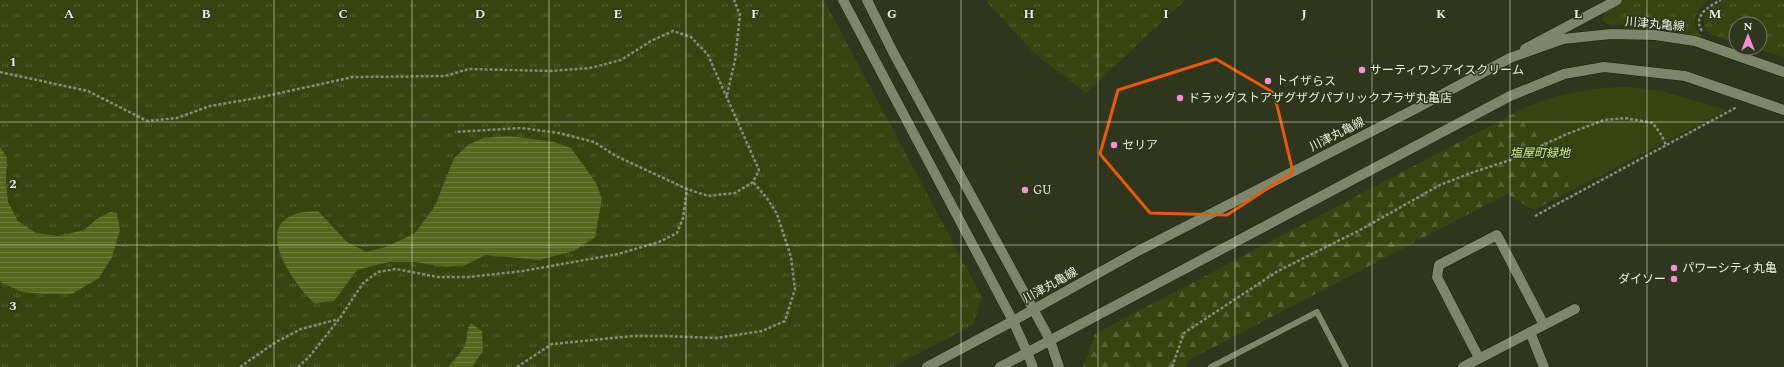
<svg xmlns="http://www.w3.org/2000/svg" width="1784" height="367" viewBox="0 0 1784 367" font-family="Spectral,'Noto Sans JP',serif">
<defs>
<pattern id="grass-tufts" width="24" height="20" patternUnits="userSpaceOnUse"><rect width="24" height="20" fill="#37440f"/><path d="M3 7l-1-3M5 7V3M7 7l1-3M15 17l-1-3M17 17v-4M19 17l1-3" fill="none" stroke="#545f32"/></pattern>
<pattern id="forest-firs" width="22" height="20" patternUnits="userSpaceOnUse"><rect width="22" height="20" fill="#37440f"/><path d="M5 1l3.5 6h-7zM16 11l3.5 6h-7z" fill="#545f32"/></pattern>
<pattern id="water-rules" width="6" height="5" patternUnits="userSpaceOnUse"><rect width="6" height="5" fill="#55661d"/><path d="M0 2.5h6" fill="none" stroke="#6d7c3d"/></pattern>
</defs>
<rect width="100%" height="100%" fill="#2f361d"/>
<!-- grass -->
<path fill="url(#grass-tufts)" d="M0 0H824L982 297 973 325 893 367H0Z
M985 0H1185L1086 93 1034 53Z
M1625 0H1709C1693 11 1689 26 1705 39L1657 27 1607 24 1603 21 1605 11Z
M1726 0H1784V57L1754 48H1760V24H1736V42C1719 37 1695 34 1707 10Z"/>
<!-- forest -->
<path fill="url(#forest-firs)" d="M1626 87 1661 91 1727 110 1534 210 1507 194 1189 360 1186 367H1083L1095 334 1526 107C1559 94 1591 88 1626 87Z"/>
<!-- park -->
<path fill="#37440f" d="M1626 87 1661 91 1727 110 1571 190 1526 107C1559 94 1591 88 1626 87Z"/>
<!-- water -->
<path fill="url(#water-rules)" d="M509 136 554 142 571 148 596 183 602 199 595 237 574 251 539 260 486 255 465 265 445 267 415 262H389L357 270 334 301 314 303C285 275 246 211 318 211L347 242 366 252 386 247 415 233 435 206 454 158 468 145 483 138Z
M0 147 7 158 6 182 8 202 18 221 36 233 58 236 84 230 98 218 110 212 117 213 120 230 112 257 99 278 72 294H44L22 292 0 282Z
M471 323 482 331 483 351 472 367H448C454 360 464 351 466 341 468 334 466 329 471 323Z"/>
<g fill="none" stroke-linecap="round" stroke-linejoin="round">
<!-- service casing -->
<g stroke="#171d05" stroke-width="7">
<path id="service" d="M1211 367 1317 312 1346 367"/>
</g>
<!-- minor casing -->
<g stroke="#171d05" stroke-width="11">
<path id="minor" d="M1525 49 1617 0
M1530 332 1544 367
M1050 340 1059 367
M1027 352 1033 367
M1479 358 1437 277 1439 265 1497 235 1544 325
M1463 367 1575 309"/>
</g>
<!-- tertiary casing -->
<g stroke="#171d05" stroke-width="11">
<path id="tertiary" d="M843 0 1013 321 1027 352
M867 0 894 54 1050 340"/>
</g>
<!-- secondary casing -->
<g stroke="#171d05" stroke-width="11">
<path id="secondary" d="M927 367 1013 321 1138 251 1415 109 1510 58 1563 39 1611 34 1655 35 1695 41 1784 72
M1000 367 1510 96 1564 74 1604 67 1685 76 1784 110"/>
</g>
<!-- path -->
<path stroke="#868c78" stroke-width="2.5" stroke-dasharray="3 2" stroke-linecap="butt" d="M1702 31C1692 16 1709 6 1721 0
M0 72 88 91 147 121 177 118 210 106 257 98 353 77 445 76 469 69 550 71 590 68 621 60 651 41 673 31 691 37 708 55 759 170 753 182 735 193 708 196 687 189 616 156 594 142 559 133 521 128 455 132
M727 95 735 60 740 15 734 0
M1535 216 1737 107
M240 367 276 342 301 329 339 319
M298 367 309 357 340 318 363 283 378 272 396 269 438 277H469L523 271 618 254 659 242 677 233 683 218 687 189
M517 367 552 344 632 336H665L716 338 762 331 785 321 795 289 791 257 777 214 767 198 753 182
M1172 367 1184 333 1278 271 1360 230 1440 185 1468 174 1510 160 1567 134 1604 120 1625 118 1653 123 1662 136 1666 145"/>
<!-- service -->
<use href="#service" stroke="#7d866a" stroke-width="6"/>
<!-- minor -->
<use href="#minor" stroke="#7d866a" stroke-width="10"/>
<!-- tertiary -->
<use href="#tertiary" stroke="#7d866a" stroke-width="10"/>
<!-- secondary -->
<use href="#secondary" stroke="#7d866a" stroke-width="10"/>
</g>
<!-- marked area -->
<path fill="none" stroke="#e8590c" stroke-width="3" stroke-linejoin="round" d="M1216 59 1274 93 1293 172 1227 215 1150 213 1100 154 1118 90Z"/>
<!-- grid -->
<path fill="none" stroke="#e9eedf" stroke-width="1" stroke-opacity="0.55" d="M137 0V367M274 0V367M412 0V367M549 0V367M686 0V367M823 0V367M961 0V367M1098 0V367M1235 0V367M1372 0V367M1510 0V367M1647 0V367M0 122H1784M0 245H1784"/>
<!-- markers -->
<g fill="#f591d2" stroke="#2f361d" stroke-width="1.5">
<circle cx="1362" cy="70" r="4"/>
<circle cx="1268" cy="81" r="4"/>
<circle cx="1180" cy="98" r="4"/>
<circle cx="1114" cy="145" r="4"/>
<circle cx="1025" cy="190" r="4"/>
<circle cx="1674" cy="268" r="4"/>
<circle cx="1674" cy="279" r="4"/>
</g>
<g text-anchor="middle" stroke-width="3" stroke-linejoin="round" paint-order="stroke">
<!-- street labels -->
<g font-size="12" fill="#e9eedf" stroke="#2f361d">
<text transform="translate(1655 24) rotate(5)" y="4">川津丸亀線</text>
<text transform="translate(1337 134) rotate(-27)" y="4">川津丸亀線</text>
<text transform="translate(1050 285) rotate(-29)" y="4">川津丸亀線</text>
</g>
<!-- poi labels -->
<g font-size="12" fill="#e9eedf" stroke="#2f361d" text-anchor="start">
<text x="1370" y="74">サーティワンアイスクリーム</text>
<text x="1276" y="85">トイザらス</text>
<text x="1188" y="102">ドラッグストアザグザグパブリックプラザ丸亀店</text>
<text x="1122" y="149">セリア</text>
<text x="1033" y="194">GU</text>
<text x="1682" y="272">パワーシティ丸亀</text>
<text x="1666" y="283" text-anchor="end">ダイソー</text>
</g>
<!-- park labels -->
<g font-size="12" font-style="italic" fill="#d0ec88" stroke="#2f361d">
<text x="1540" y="157">塩屋町緑地</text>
</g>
</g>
<g font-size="13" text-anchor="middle" font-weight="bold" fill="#e9eedf" stroke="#2f361d" stroke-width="3" stroke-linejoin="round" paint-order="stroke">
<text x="69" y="18">A</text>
<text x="206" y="18">B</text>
<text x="343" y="18">C</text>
<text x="480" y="18">D</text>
<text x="618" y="18">E</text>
<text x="755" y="18">F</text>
<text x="892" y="18">G</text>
<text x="1029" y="18">H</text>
<text x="1166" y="18">I</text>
<text x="1304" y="18">J</text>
<text x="1441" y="18">K</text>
<text x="1578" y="18">L</text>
<text x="1715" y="18">M</text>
<text x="13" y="66">1</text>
<text x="13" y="188">2</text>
<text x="13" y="310">3</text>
</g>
<!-- north arrow -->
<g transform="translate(1748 36)"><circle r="19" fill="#2f361d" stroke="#79806b"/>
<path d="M0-3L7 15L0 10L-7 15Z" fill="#f591d2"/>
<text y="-6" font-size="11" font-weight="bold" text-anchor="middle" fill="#e9eedf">N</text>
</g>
</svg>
